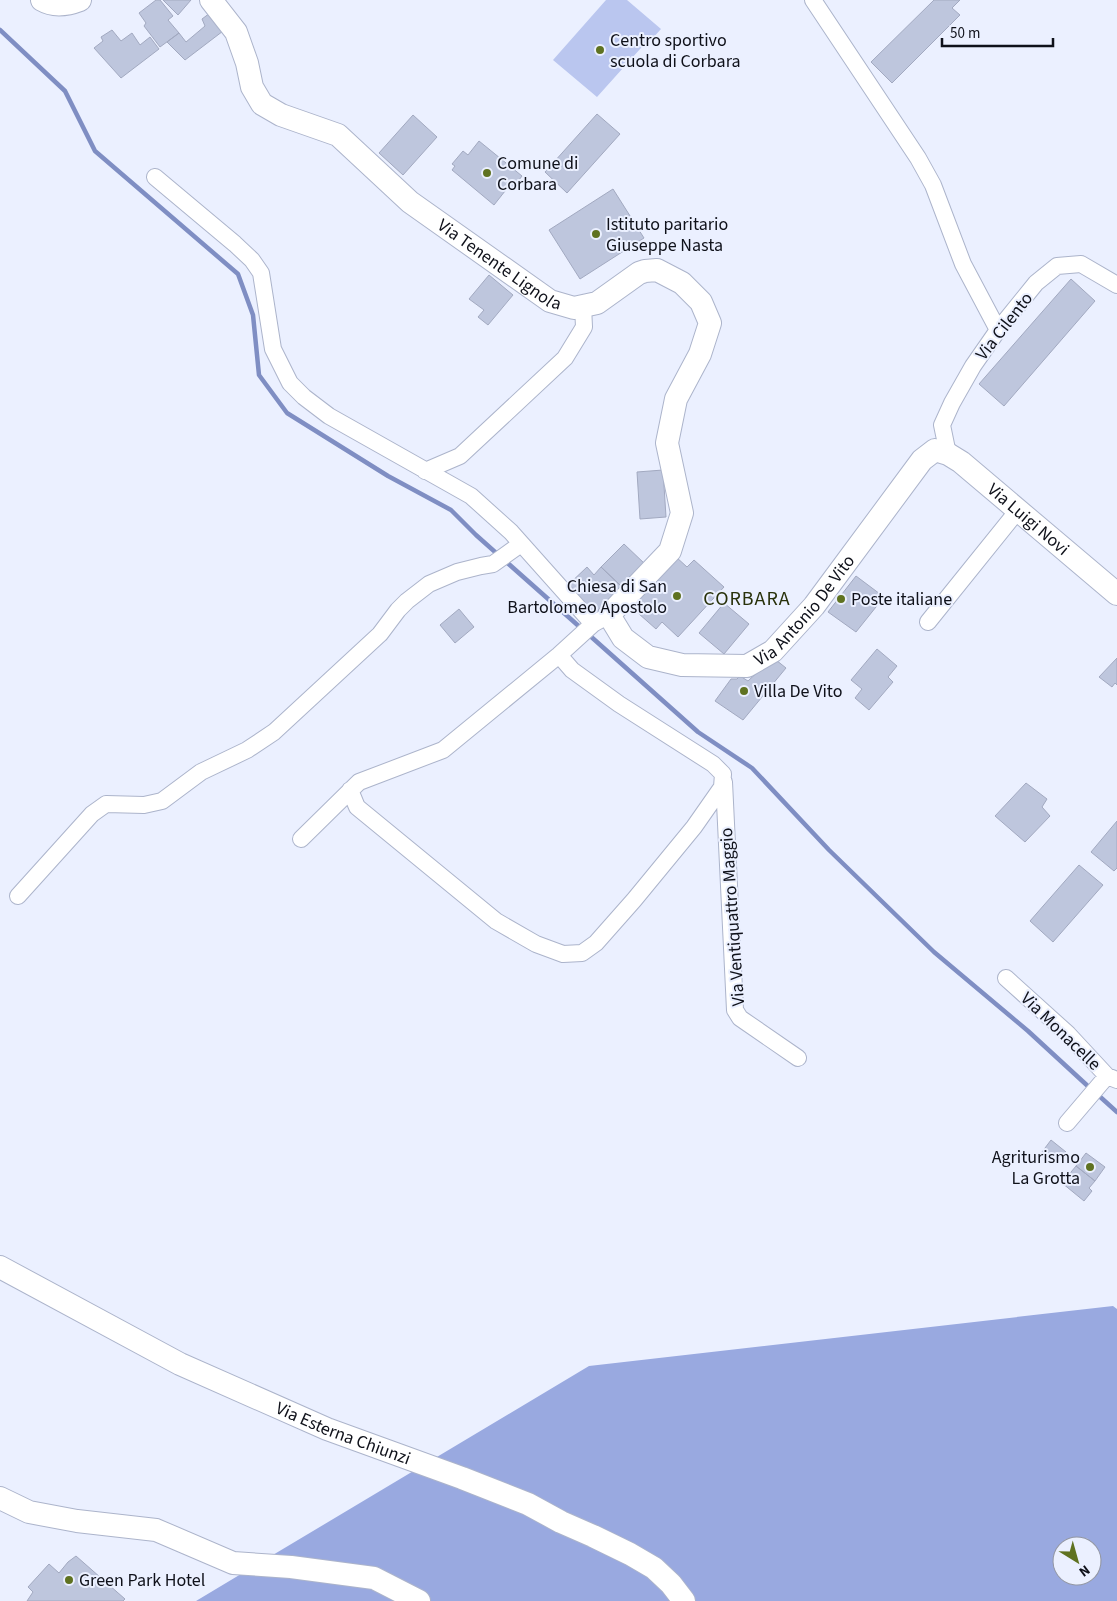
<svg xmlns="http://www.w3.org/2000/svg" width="1117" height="1601" viewBox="0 0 1117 1601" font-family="'Source Sans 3',sans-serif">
<rect width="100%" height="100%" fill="#ebf0ff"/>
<!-- green -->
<path fill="#bac6ef" d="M606 0H627L661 29 651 40 649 39 597 97 553 60Z"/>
<!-- forest -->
<path fill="#99a9e0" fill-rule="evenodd" d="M1113 1306 1117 1309V1601H196L589 1366ZM1062 1546H1092V1576H1062Z"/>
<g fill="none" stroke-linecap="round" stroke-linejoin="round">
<!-- stream -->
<path stroke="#7f8ec3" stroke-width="4.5" d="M0 30 65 91 95 151 238 274 253 315 259 375 287 413 388 476 451 510 476 535 582 629
M588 634 698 732 752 768 829 850 934 952 1028 1031 1091 1089
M1097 1094 1117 1112"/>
</g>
<!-- building -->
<path fill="#bec6dd" stroke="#a2a9c0" d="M156 0H160L173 16 168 20 179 33 160 47 144 26 146 23 139 13Z
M163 0H191L178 15Z
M934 0H960L952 8 960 15 892 83 871 62Z
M214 10 227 28 185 60 167 42 179 33 186 42 205 26 202 19Z
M112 30 121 41 132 33 140 45 150 37 159 49 121 78 94 48 103 41 101 37Z
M597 114 620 134 567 193 545 172Z
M413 115 437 137 403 175 379 153Z
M479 141 522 176 512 189 509 186 494 205 452 170 455 166 452 164 463 151 468 155Z
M613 189 644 238 580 279 549 230Z
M489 275 513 295 488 325 478 317 484 310 469 299Z
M1071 279 1095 301 1004 406 979 384Z
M663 470 666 517 640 519 637 472Z
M624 544 645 564 622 587 601 567Z
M675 556 687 567 694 560 724 587 678 637 662 622 656 629 630 606Z
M587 567 594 575 601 567 622 587 594 614 567 586Z
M856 576 884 597 856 632 828 612Z
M724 603 749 624 724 654 699 633Z
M459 609 474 627 455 643 440 625Z
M877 649 897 666 888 677 893 682 869 710 855 698 862 689 851 680Z
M1117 658V685L1115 683 1112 687 1099 677Z
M776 660 786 668 743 720 715 701 731 679H737L740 676 748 681 763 667Z
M1026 783 1047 799 1042 807 1050 816 1025 842 995 816Z
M1117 821V868L1114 871 1091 852Z
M1079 865 1103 885 1053 942 1030 921Z
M1051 1140 1066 1152 1056 1163 1042 1152Z
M1086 1153 1105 1167 1095 1181 1076 1166Z
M1076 1166 1095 1181 1089 1188 1092 1191 1084 1201 1062 1183Z
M76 1556 125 1599 123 1601H27L33 1592 28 1587 49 1564 59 1573 68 1562Z"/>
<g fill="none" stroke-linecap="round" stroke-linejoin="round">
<!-- minor casing -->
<g stroke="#acb4cb" stroke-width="18">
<path id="minor" d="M813 0 918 158 933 185 963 264 998 330
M155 177 235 244 252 260 261 273 273 349 290 383 304 397 329 416 471 496 511 532 593 624
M948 454 942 425 952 403 973 366 998 330 1036 283 1057 266 1081 264 1117 285
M425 471 460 456 565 358 584 327 583 306
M928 622 1019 509
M724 782 735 1010 740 1018 798 1058
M350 790 357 807 496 921 536 944 563 954 582 953 596 943 634 900 694 827 722 787 723 774 713 764 619 704 572 670 559 655
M301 839 359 782 443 750 559 655 593 624 602 619
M18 896 92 814 106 804 144 805 162 801 201 772 247 750 274 732 380 634 398 610 407 601 429 584 457 572 481 566 493 564 521 544
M1006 978 1068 1034 1107 1076 1117 1080
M1067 1123 1107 1076"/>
</g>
<!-- secondary casing -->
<g stroke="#acb4cb" stroke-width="24">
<g id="secondary">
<path d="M42 0C54 7 67 5 80 0"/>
<path id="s1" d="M211 0 236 32 247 63 252 87 262 104 281 115 338 135 410 202 550 301 574 308 597 303 639 273 645 271 657 270 682 283 701 302 710 323 700 354 676 399 667 443 682 513 670 551 609 615 623 638 648 657 682 665 747 666 773 651 814 606 922 460 935 450 948 454 961 462 1117 594"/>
<path id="s2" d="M0 1267 180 1364 327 1429 462 1478 528 1504 561 1522 593 1536 630 1554 654 1568 671 1584 684 1601"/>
<path d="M0 1498 29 1512 77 1521 156 1530 233 1563 291 1567 374 1578 419 1601"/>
</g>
</g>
<!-- minor -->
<use href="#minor" stroke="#fff" stroke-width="16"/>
<!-- secondary -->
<use href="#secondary" stroke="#fff" stroke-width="22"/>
</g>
<!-- markers -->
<g fill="#5f7221" stroke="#ebf0ff" stroke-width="2">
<circle cx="600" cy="50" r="5"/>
<circle cx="487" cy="173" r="5"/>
<circle cx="596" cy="234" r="5"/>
<circle cx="677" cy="596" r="5"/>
<circle cx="841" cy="599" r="5"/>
<circle cx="744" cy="691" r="5"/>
<circle cx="1090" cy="1167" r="5"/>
<circle cx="69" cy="1580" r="5"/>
</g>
<g text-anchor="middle" stroke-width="4" stroke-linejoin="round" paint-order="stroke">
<!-- poi labels -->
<g font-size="18" fill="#0f111a" stroke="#ebf0ff" text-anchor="start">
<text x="610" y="46">Centro sportivo<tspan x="610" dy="21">scuola di Corbara</tspan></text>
<text x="497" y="169">Comune di<tspan x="497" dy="21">Corbara</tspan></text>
<text x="606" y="230">Istituto paritario<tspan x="606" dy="21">Giuseppe Nasta</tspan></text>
<text x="667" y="592" text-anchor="end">Chiesa di San<tspan x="667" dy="21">Bartolomeo Apostolo</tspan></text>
<text x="851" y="605">Poste italiane</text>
<text x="754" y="697">Villa De Vito</text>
<text x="1080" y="1163" text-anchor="end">Agriturismo<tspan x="1080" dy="21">La Grotta</tspan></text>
<text x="79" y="1586">Green Park Hotel</text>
</g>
<!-- street labels -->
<g font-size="18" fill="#0f111a" stroke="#ebf0ff">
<text dy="6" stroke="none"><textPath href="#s1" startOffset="408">Via Tenente Lignola</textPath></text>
<text transform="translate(1004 326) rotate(-52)" y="6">Via Cilento</text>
<text dy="6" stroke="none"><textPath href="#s1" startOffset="1559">Via Luigi Novi</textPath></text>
<text dy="6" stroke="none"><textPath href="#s1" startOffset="1234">Via Antonio De Vito</textPath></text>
<text transform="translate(732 917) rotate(-94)" y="6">Via Ventiquattro Maggio</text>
<text transform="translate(1061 1031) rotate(44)" y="6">Via Monacelle</text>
<text dy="6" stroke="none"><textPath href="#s2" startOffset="382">Via Esterna Chiunzi</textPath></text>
</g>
<!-- quarter labels -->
<g font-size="20" letter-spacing="1" fill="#28310a" stroke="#ebf0ff">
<text x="747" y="605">CORBARA</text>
</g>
</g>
<!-- north arrow -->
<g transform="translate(1077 1561) rotate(143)"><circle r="24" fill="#ebf0ff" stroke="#9397a3"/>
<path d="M0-4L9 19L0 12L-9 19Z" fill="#5f7221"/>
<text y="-8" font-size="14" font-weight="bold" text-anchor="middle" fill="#0f111a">N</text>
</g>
<!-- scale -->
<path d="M942 38v8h111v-8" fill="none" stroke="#0f111a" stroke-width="2.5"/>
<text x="950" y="38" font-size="15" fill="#0f111a" stroke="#ebf0ff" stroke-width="4" paint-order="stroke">50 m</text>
</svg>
